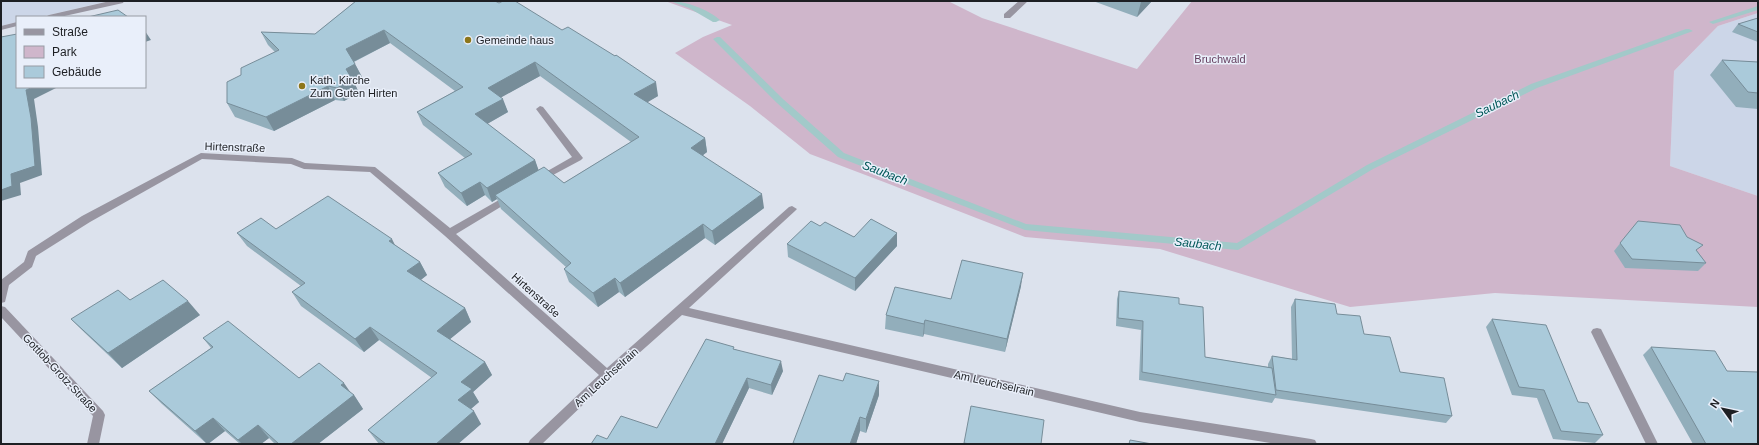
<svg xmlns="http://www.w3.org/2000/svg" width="1759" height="445" viewBox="0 0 1759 445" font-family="Arial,sans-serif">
<rect width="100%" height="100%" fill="#dce2ed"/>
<!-- built -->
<path fill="#ccd6e8" d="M1 1H109L40 17H17V22L1 26Z
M1758 13V196L1670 166 1674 71 1718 26Z"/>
<!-- green -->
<path fill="#cfb6cb" d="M665 1H948L982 18 1137 69 1192 1H1758V13L1718 26 1674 71 1670 166 1758 196V307L1495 293 1350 307 1160 249 1025 237 884 182 810 154 750 106 675 53 703 37 732 25Z"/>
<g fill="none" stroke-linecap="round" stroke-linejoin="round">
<!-- stream -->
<path fill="#a2c9c9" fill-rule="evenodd" d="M670 1C685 1 708 9 720 20L716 22H713L689 8Z
M1758 6V10L1713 24 1709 22Z
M1686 29H1689L1693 31 1537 88 1373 169 1238 250 1025 230 838 157 777 103 713 39 717 37H720L783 99 844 153 1026 224 1237 243 1367 165 1531 84Z"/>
<!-- minor -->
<path fill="#9895a1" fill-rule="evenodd" d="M110 1H124L123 3 60 17H45L49 15Z
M1019 1H1028L1010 18H1004V14Z
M17 22V26L1 30V26Z
M540 106 543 107 583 158 581 160 540 182 535 179 537 177 572 157 536 109Z
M201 153 292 158 305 163 375 167 450 228 506 196H512L514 198 512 200 456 234 607 368 789 207 792 206 797 209 795 211 689 308 1140 412 1311 439 1315 440 1317 444H1277L1140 422 682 315 611 378 542 444H528L530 440 599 375 445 236 370 172 304 169 291 164 202 159 90 222 36 256 32 267 9 285 5 302 1 303V280L24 262 28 251 82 216Z
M1 306 5 307 103 411 105 415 99 444H87L93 416 1 317Z
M1597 328 1601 329 1658 444H1646L1591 332 1593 329Z"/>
</g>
<!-- wall -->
<path fill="#92aebb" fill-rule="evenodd" d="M356 1 658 96 647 102 705 138 707 152 703 155 764 208 715 245 705 238 625 297 619 292 598 307 569 282 564 269 566 267 501 209 497 199 492 202 485 195 467 206 445 187 438 173 465 158 423 125 417 112 455 91 390 43 354 62 362 77 354 82 359 93 344 101 335 100 274 131 235 117 227 103 241 75 275 52 268 45 261 32 315 34ZM540 76 631 142 564 183 538 170 535 160 487 124 508 112 501 97Z
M1093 1H1152L1137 17Z
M1758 18V42L1732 32 1738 24Z
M1722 60 1758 62V109L1736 107 1710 75Z
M1638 221 1687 237 1706 263 1698 271 1625 268 1614 251Z
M820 226 854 237 897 233V246L855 291 788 257 787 244Z
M237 233 395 245 420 262 427 275 421 280 465 308 471 322 450 339 485 362 492 375 473 392 479 402 471 409 481 424 458 444H379L368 430 432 378 379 340 364 352 301 306 292 292 301 286 247 246Z
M1021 286 1005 352 924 334 923 337 885 329 886 315 951 299Z
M1119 291 1179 304 1205 357 1268 367V364L1272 356 1292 359 1291 307 1295 299 1337 314 1364 334 1400 372 1452 416 1446 423 1275 398 1272 403 1139 380 1141 330 1116 326 1117 299Z
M200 315 122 368 85 333 71 319Z
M1492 319 1578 402 1603 435 1595 443 1553 439 1537 398 1512 395 1486 327Z
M203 338 299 378 350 393 354 395 363 409 318 444H275L269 438 261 444H240L225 431 208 444H207L162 404 149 391 211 348Z
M1651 347 1727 371 1758 444H1693L1643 355Z
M735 349 783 371 772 395 749 388 722 444H591L657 428Z
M879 395 866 433 860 431 856 444H793V443Z"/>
<!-- shaded-wall -->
<path fill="#778d99" d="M1142 1H1152L1137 17 1141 2Z
M384 30 390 43 353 62 346 49Z
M145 31 151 40 145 42Z
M535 62 540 76 493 102 488 88Z
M355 64 362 77 354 82 359 93 344 101 337 88 346 69Z
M656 82 658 96 638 108 634 94Z
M328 86 335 100 274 131 266 117Z
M33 87H58L34 99 38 127 42 175 20 183 21 195 1 201V190L11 174 26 90Z
M503 99 508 112 480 128 475 114Z
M705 138 707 152 694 162 691 148Z
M535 160 540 174 495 195 497 199 492 202 487 188Z
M480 182 485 195 467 206 461 193Z
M762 194 764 208 715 245 712 231Z
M703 224 705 238 625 297 620 283Z
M897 233V246L855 291V278Z
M392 239 399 253 389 241Z
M420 262 427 275 414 285 407 271Z
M1023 273 1021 286 1005 352 1007 339Z
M615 278 619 292 598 307 593 293Z
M188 301 200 315 122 368 108 353Z
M465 308 471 322 444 344 437 331Z
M925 320 924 334 923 337 924 324Z
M370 327 379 340 364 352 355 339Z
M781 361 783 371 772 395 771 385Z
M485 362 492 375 473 392 479 402 466 413 458 400 461 382Z
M747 378 749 388 722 444H715Z
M879 381V395L866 433V419Z
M344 383 353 396 354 395 363 409 318 444H291L341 385Z
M474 411 481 424 458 444H436Z
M860 417V431L856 444H850Z
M213 418 225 431 208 444H207L195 431Z
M258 425 269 438 261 444H242L238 440Z"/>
<!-- building -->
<path fill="#aacada" stroke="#778d99" d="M356 1H495L499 3 503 1H515L562 30 568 27 615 56 616 55 656 82 634 94 705 138 691 148 762 194 712 231 703 224 620 283 615 278 593 293 564 269 571 263 495 195 544 167 564 183 639 137 535 62 488 88 503 99 475 114 535 160 487 188 480 182 461 193 438 173 472 154 417 112 463 87 384 30 346 49 355 64 346 69 352 79 337 88 328 86 266 117 227 103V82L241 75V68L279 50 261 32 315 34Z
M118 10 128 17H88Z
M1758 18V32L1738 24Z
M17 34V87H33L26 90 31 118 35 166 11 174 12 186 1 190V37Z
M1722 60 1758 62V93L1748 92Z
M328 196 392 239 389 241 420 262 407 271 465 308 437 331 485 362 461 382 472 389 458 400 474 411 436 444H386L368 430 437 373 370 327 355 339 292 292 305 283 237 233 261 218 276 229Z
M871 219 897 233 855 278 787 244 811 221 820 226 825 222 854 237Z
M1638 221 1680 225 1687 237 1703 245 1696 250 1706 263 1632 259 1620 243Z
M962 260 1023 273 1007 339 925 320 924 324 886 315 895 287 951 299Z
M163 280 188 301 108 353 71 319 118 290 130 300Z
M1119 291 1179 298V304L1203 307 1205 357 1272 368 1276 395 1142 372 1143 321 1118 318Z
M1295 299 1335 304 1337 314 1360 316 1364 334 1390 337 1400 372 1444 378 1452 416 1276 390 1272 356 1297 360Z
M1492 319 1546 325 1578 402 1588 403 1603 435 1561 431 1544 390 1519 387Z
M228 321 299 378 319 363 344 383 341 385 354 395 291 444H279L258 425 238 440 213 418 195 431 149 391 213 347 203 338Z
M706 339 734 347 733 349 781 361 771 385 747 378 715 444H591L597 435 607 439 621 416 657 428Z
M1651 347 1715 351 1727 371 1758 372V444H1706Z
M846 373 879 381 866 419 860 417 850 444H798L793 443 819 375 843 381Z
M971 406 1044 420 1041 444H970L964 443Z
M1130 440 1152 444H1129Z"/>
<!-- markers -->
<g fill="#8d761a" stroke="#e9effa" stroke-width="1.5">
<circle cx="468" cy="40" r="4"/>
<circle cx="302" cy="86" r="4"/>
</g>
<g text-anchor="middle" stroke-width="3" stroke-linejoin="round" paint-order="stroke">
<!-- poi labels -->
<g font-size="11" fill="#1d1f23" stroke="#e9effa" text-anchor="start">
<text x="476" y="44">Gemeinde haus</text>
<text x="310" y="84">Kath. Kirche<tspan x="310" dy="13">Zum Guten Hirten</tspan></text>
</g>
<!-- park labels -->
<g font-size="11" fill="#653f5f" stroke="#e9effa">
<text x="1220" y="63">Bruchwald</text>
</g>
<!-- street labels -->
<g font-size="11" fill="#1d1f23" stroke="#e9effa">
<text transform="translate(235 147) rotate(2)" y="4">Hirtenstraße</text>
<text transform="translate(536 295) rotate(42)" y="4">Hirtenstraße</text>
<text transform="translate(60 373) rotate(47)" y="4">Gottlob-Grotz-Straße</text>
<text transform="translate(606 377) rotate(-42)" y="4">Am Leuchselrain</text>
<text transform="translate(994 383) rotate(13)" y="4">Am Leuchselrain</text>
</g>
<!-- water labels -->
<g font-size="12" font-style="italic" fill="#005758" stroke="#e9effa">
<text transform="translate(1497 104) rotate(-26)" y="4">Saubach</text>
<text transform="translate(885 173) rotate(21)" y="4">Saubach</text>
<text transform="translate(1198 244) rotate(6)" y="4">Saubach</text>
</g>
</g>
<!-- border -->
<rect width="1759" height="445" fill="none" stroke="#1d1f23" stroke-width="4"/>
<!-- legend -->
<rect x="16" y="16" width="130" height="72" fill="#e9effa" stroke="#979ca4"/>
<rect x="24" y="29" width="20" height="6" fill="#9895a1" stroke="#979ca4"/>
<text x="52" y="36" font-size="12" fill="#1d1f23">Straße</text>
<rect x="24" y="46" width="20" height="12" fill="#cfb6cb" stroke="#979ca4"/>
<text x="52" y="56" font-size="12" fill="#1d1f23">Park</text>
<rect x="24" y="66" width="20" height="12" fill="#aacada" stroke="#979ca4"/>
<text x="52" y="76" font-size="12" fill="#1d1f23">Gebäude</text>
<!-- north arrow -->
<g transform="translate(1723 409) rotate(303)" stroke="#e9effa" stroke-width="3" paint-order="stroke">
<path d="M0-3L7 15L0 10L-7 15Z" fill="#1d1f23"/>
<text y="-6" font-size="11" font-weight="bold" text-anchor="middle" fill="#1d1f23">N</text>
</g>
</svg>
